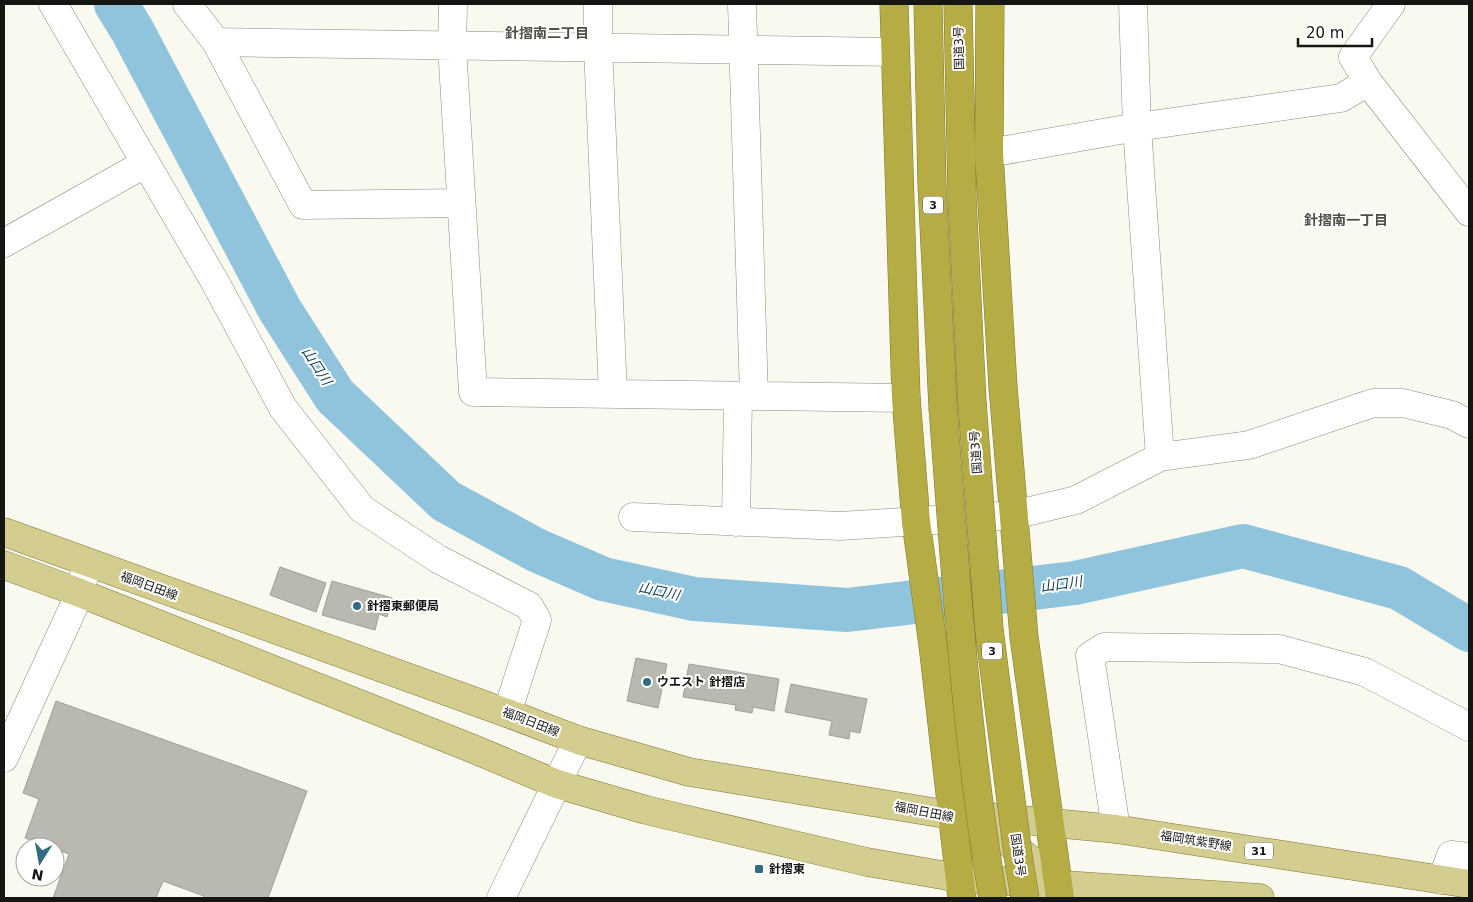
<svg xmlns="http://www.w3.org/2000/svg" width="1473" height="902" viewBox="0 0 1473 902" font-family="'DejaVu Sans','Noto Sans JP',sans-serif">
<rect width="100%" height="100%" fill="#f9f9f0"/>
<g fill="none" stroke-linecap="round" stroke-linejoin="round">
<!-- river -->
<path stroke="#8fc4dc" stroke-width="44" d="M116 4 132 30 280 310 335 396 446 501 536 550 603 579 694 599 847 610 1075 583 1243 546 1399 588 1469 630"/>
</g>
<!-- building -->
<path fill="#bab9b1" stroke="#9f9f96" d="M280 567 326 583 316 612 270 595Z
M332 581 392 598 387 617 379 614 375 630 322 615Z
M636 658 667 664 658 708 627 701Z
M689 664 779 679 774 711 753 707 752 713 735 710 736 705 683 697Z
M791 684 867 699 860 733 850 731 849 739 829 735 832 721 785 712Z
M56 701 307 791 268 898H203L204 896 163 881 156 898H53L69 854 55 849V847H50L25 838 39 799 23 793Z"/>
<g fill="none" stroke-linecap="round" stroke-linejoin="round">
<!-- minor casing -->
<g stroke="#8c8b83" stroke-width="29">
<path id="minor" d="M53 4 215 282 283 408 362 509 438 559 529 606 537 620 507 713
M187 4 216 42 303 205 461 203
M453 4 452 46 473 392 906 398
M598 4V46L613 394
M742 4 754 396
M1133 4 1137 127 1160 457
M1391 4 1353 57 1368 82 1469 212
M216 42C442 46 668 47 895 52
M989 153 1137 127 1341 98 1368 82
M4 243 146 163
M633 517 840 526 1014 515 1076 500 1160 457 1249 445 1373 403H1403L1452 415 1469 424
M736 522 738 396
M4 758 80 593 87 563
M1116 829 1090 656 1104 647 1279 649 1365 672 1469 727
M1442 880 1451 855 1469 857
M501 898 578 740"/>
</g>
<!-- major casing -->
<g stroke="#7e7732" stroke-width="29">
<path id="major" d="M4 532 507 713 578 740 689 772 951 815 1006 841 1035 863 1062 891
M4 565 80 593 471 748 557 784 646 810 867 862 959 878 1260 898
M991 817 1116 829 1469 884"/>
</g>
<!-- highway casing -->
<g stroke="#7e7732" stroke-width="29">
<path id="highway" d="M894 4 906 398 916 522 933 645 962 898
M928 4 932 185 943 407
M958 4 962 197 972 402
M990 4 989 153 1003 387 1024 637 1060 898"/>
</g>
<!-- minor -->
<use href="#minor" stroke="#fff" stroke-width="28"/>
<!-- major -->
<use href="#major" stroke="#d3cd8f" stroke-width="28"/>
<!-- highway -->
<use href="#highway" stroke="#b6ac44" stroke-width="28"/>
<!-- highway-bridge casing -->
<g stroke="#7e7732" stroke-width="29" stroke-linecap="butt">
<path id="highway-bridge" d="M972 402 989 629 1018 855 1025 898
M943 407C955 571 966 736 993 898"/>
</g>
<!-- highway-bridge -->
<use href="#highway-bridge" stroke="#b6ac44" stroke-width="28"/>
</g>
<!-- markers -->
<g fill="#306a83" stroke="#fff" stroke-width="2">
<circle cx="357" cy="606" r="5"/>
<circle cx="647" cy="682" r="5"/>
<rect x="754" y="864" width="10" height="10" rx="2.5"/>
</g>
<g text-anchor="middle" stroke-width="4" stroke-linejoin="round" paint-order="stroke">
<!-- shield labels -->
<g fill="#fff" stroke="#5b5b59" stroke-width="1">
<rect x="923" y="196.5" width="20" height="17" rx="4"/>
<rect x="982" y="642.5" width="20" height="17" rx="4"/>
<rect x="1245" y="842.5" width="28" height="17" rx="4"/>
</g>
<g font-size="11" font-weight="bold" fill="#151512">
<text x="933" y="209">3</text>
<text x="992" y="655">3</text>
<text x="1259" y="855">31</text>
</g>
<!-- street labels -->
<g font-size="12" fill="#151512" stroke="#fff">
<text transform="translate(959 48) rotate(-91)" y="4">国道3号</text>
<text transform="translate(976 452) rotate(-94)" y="4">国道3号</text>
<text transform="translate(149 586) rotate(20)" y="4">福岡日田線</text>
<text transform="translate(531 722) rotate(21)" y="4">福岡日田線</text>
<text transform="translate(924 812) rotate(11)" y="4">福岡日田線</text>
<text transform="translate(1196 841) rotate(9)" y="4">福岡筑紫野線</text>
<text transform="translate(1018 855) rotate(82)" y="4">国道3号</text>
</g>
<!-- poi labels -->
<g font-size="12" font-weight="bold" fill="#151512" stroke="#fff" text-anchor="start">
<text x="367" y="610">針摺東郵便局</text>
<text x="657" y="686">ウエスト 針摺店</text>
<text x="769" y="873">針摺東</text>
</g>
<!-- neighbourhood labels -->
<g font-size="14" font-weight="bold" fill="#504f48" stroke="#fff">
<text x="547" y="38">針摺南二丁目</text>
<text x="1346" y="225">針摺南一丁目</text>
</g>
<!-- water labels -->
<g font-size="14" font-style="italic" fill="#184457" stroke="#fff">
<text transform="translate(317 366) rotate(57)" y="5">山口川</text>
<text transform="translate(1061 584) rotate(-8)" y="5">山口川</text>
<text transform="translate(659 591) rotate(12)" y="5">山口川</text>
</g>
</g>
<!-- border -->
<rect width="1473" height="902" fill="none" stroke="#151512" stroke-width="10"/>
<!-- north arrow -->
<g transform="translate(40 862) rotate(191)"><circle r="24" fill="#ffffff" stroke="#a1a1a0"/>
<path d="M0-4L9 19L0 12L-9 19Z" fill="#306a83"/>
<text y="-8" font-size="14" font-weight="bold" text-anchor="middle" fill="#151512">N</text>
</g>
<!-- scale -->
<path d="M1298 38v8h74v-8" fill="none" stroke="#151512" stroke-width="2.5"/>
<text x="1306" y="38" font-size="15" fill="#151512" stroke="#ffffff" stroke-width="4" paint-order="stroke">20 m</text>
</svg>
